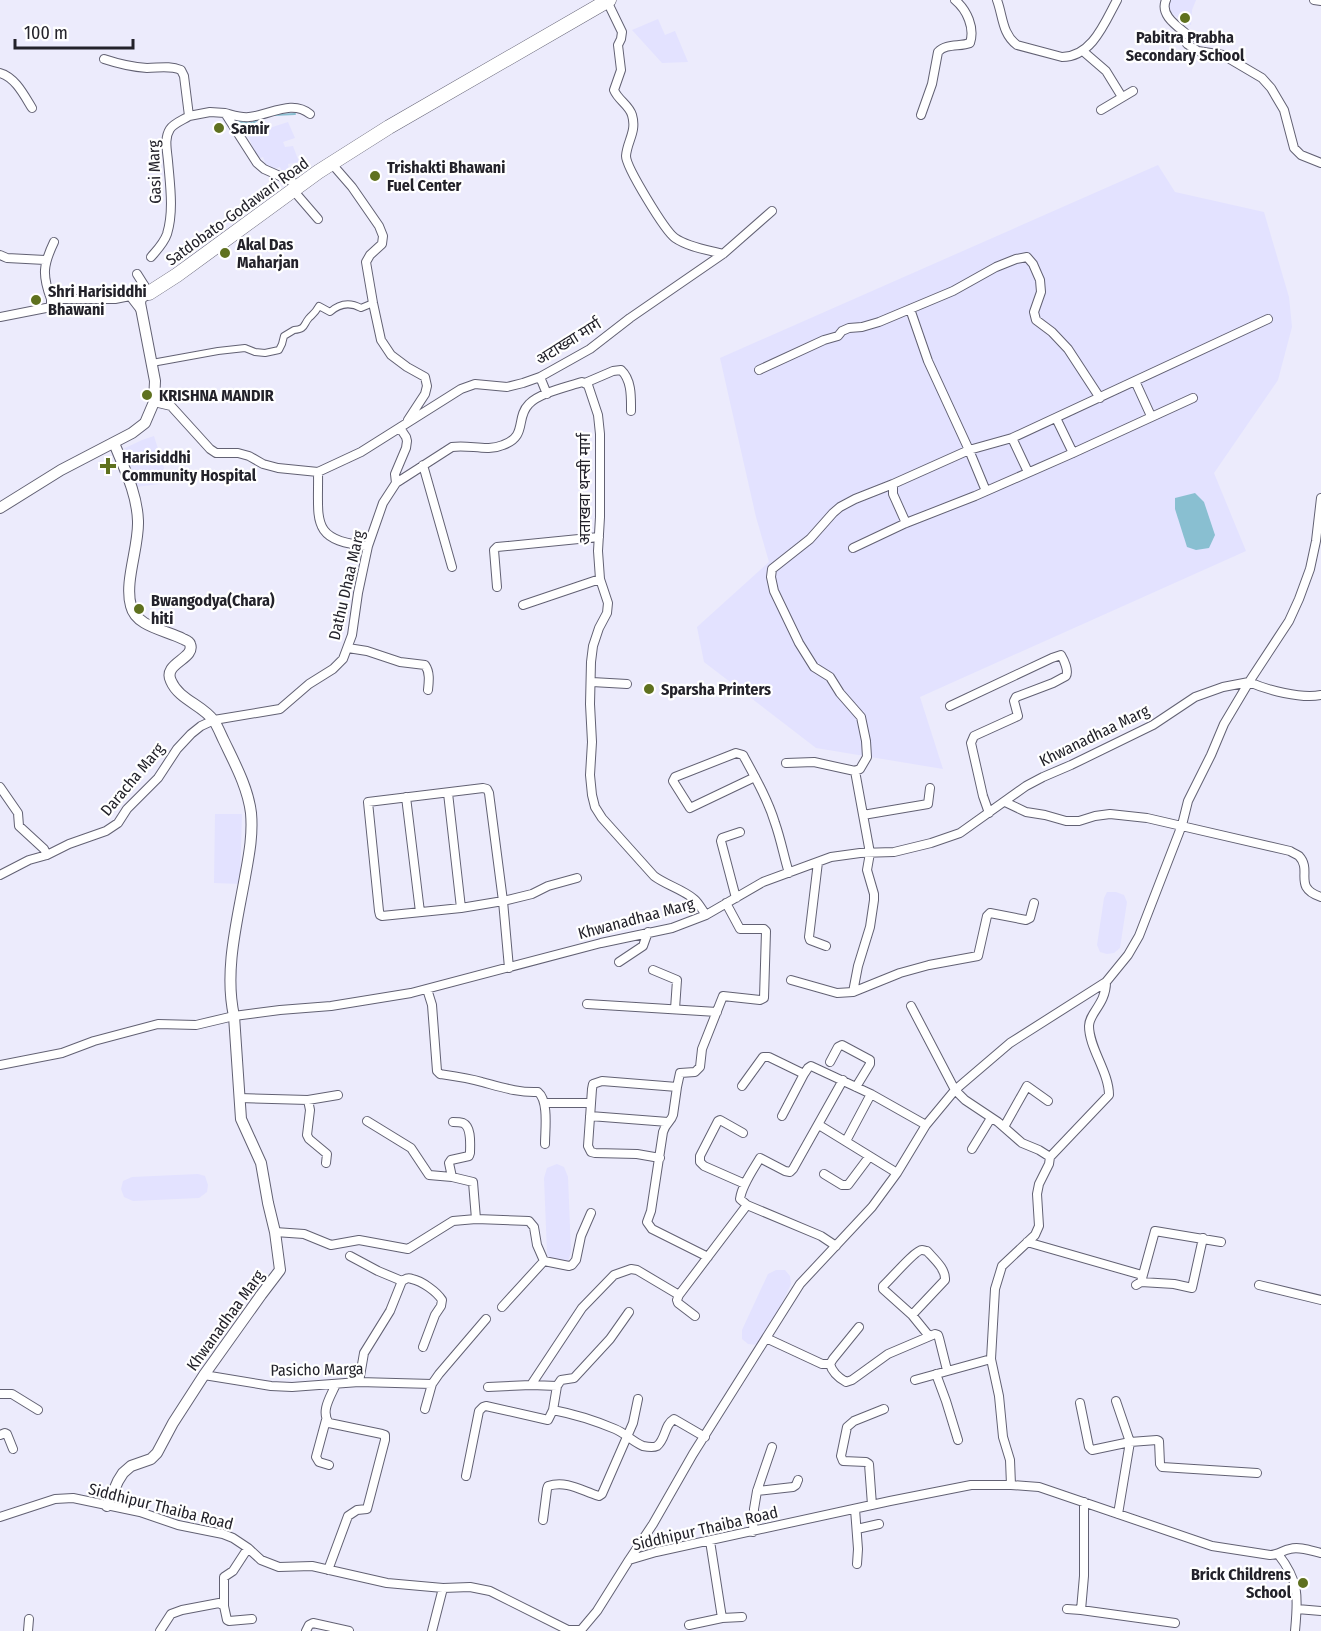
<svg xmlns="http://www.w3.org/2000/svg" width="1321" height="1631" viewBox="0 0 1321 1631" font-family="'Fira Sans Condensed','Noto Sans Devanagari',sans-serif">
<rect width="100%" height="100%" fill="#ecebfc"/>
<!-- built -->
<path fill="#e3e2ff" d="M1170 0H1196L1192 10 1191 25 1168 12Z
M658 19 665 35 675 31 688 62 662 63 632 30Z
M288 122 295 138 283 142 285 147 293 146 299 162 288 164 289 170 282 172 280 167 268 171 263 157 257 159 248 135Z
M1158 165 1175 192 1264 212 1289 297 1292 327 1278 380 1214 473 1246 551 920 697 943 769 816 748 704 662 697 627 769 562 756 517 720 358Z
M154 436 164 468 160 484 136 487 131 475 129 459 123 449 142 440Z
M215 814H242L240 884 214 883Z
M1107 892H1116L1124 895 1127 902 1120 948 1114 953 1107 954 1100 952 1097 945 1104 898Z
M557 1164 564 1167 568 1177 571 1252 568 1261 559 1264 550 1262 547 1253 544 1178 547 1168Z
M198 1174 205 1176 208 1185 207 1192 199 1198 133 1201 124 1197 121 1189 123 1181 132 1177Z
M776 1270H785L790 1276 791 1284 765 1341 757 1345 748 1344 742 1339V1330L768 1274Z"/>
<!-- water -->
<path fill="#89bfd1" d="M1195 493 1204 502 1215 535 1209 548 1196 550 1187 547 1175 509V498Z"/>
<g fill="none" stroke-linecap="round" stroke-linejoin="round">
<!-- stream -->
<path stroke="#89bfd1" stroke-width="2" d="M274 115 295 114
M236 120C244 123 252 126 258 119"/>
<!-- pedestrian casing -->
<g stroke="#626173" stroke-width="8">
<path id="pedestrian" d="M152 363 218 351 245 348 255 352 265 353 279 350 282 344 284 336 294 330C306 329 303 325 309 318 314 313 315 313 319 306L330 312C340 303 350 302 361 308L373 303"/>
</g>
<!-- minor casing -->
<g stroke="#626173" stroke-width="10">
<path id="minor" d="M997 0C1003 16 1002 34 1017 45L1062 57C1092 57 1105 22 1117 0
M1166 0C1159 16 1179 27 1190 37L1187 44 1198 51 1223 55 1262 78 1271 88 1284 110 1294 148 1301 155 1321 163
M1314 0 1321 1
M607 1 622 32 621 39 618 45 621 70 614 90C618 100 629 105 632 115 637 132 627 141 626 156 626 167 665 231 675 238 688 247 708 250 723 254
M1084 52 1106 71 1122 97
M104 59C119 64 132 67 147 68 159 68 169 65 181 70L184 76 189 116C183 120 174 123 170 129 164 138 167 150 168 161 170 185 174 211 167 234 164 243 157 250 151 257
M0 73C15 77 24 95 32 108
M1101 110 1133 91
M921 115 932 84 938 52C946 43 960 47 970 43 975 28 967 10 955 0
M189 116 210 112 225 113
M332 164 352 187 379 226 383 236 382 244 370 255 366 262 373 303 381 340 391 355 407 367 425 377 427 386 425 394 408 420
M298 186 291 181 264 169 257 163 225 113C233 115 241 118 249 117 270 115 292 99 310 114
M293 190 318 219
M0 255 7 258 45 260
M137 274 149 293
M51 299C42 275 43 265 54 242
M910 309 928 361 969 450 1012 438 1268 319
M0 317 51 307V299H115L130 296 140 309
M759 370 824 340 838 336 842 331 849 328 862 327 879 322 953 291 996 267 1016 259 1027 257 1033 264 1040 280 1041 292 1034 312 1036 320 1052 332 1068 349 1100 398
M540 377 547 394
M1135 381 1151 416
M585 383 613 371 621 370C632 380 631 398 631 411
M154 402 171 406 210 449 216 453H238L249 456 263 464 278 468 318 472 361 452 461 389 475 384 507 387 523 383 540 377 590 349 630 318 723 254 772 211
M1056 418 1073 453
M1012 438 1028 472
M423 465 452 567
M318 472C319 520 309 541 368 546
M396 483 395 474 406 448 407 441 406 437 400 428
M893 484 969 450 986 491
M906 523 893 494V484L855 499 840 507 833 513 810 539 772 569 771 577 774 591 799 643 814 667 830 677 840 693 861 717 866 741 867 757 860 769 855 771 870 853 867 870 874 894V900L870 927 858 966 853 992 900 973 929 965 978 956 987 916 990 913 1026 920 1030 918 1034 903
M853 548 906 523 975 496 1073 453 1193 398
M497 587 494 550 497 547 599 537
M523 605 600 579
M348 648 367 651 400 662 425 665C430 672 429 681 428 690
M592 682 627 684
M1249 682C1267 690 1301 699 1321 695
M950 706 1052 658 1061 655C1064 660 1069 671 1066 676L1053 683 1016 697 1014 701 1018 716 974 736 971 743 983 796 989 813
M786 763 814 762 855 771
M755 777 690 808 673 781 675 777 736 753 743 755C755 777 768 800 775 823 781 840 784 857 789 873
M0 787 18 813 19 826 44 849 47 855
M448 793 461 908
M406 797 420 912
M1005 802 1026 812 1045 815 1066 821H1079L1095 816 1110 814 1147 818 1290 851C1293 853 1296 854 1299 856 1313 871 1292 887 1321 897
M863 815 928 804 930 788
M818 862 809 937 810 940 826 946
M0 875 29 860 47 855 69 844 106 831 118 823 127 809 158 778 177 749 191 734 201 726 214 720 280 709 309 684 333 669 343 659 352 635 358 593 368 546 383 503 396 483 452 447C469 444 487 452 503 445 528 436 515 418 529 404 539 393 567 387 582 382L588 385 598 415 600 434V517L598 551 600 579 608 603 607 613 599 628 593 646 591 662 590 704 592 742 590 775 592 795 595 807 602 818 654 876C666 885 682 889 694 899 699 903 702 910 706 915
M736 898 721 841 722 838 740 832
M619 962 643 946 648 932
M509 968 503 901 489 793 487 789 483 788 368 802 379 911 380 915 382 916 461 908 503 901 532 894 548 886 577 878
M653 970 677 980 675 1009
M791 980 837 993 853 992
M427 989 432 1005 437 1071 440 1074C454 1076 469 1078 482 1082 501 1087 519 1093 538 1092 549 1101 545 1130 545 1144
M587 1004 717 1012
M911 1006 955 1090 965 1100 998 1122 1022 1143 1039 1150 1050 1157 1049 1164 1039 1184 1037 1194 1039 1226 1035 1235 1002 1266 995 1289 991 1359 999 1396 1003 1437 1010 1460 1011 1485
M830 1062 838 1047 842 1045 870 1060V1064L856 1087
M0 1065 62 1053 94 1041 158 1024 196 1025 234 1016 280 1010 331 1006 411 993 601 943 672 928 706 915 763 882 831 857 860 853 894 852 931 843 960 833 1026 786 1043 777 1071 765 1153 725 1195 697 1223 687 1249 682
M742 1086 763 1057H769L804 1074 808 1068 811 1066 871 1094 926 1125
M239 1098 308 1100 338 1095
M308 1100 310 1110 307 1135 309 1139 327 1154 326 1163
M545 1103H591
M590 1116 668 1122
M782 1116 804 1074
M367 1121 411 1148 429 1175 452 1177 473 1182 476 1219
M819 1125 897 1173
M1004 1127 1027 1086 1048 1101
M743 1133 720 1120 718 1121 700 1156V1162L704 1166 745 1184
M846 1141 871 1094
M972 1149 991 1118
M1050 1157 1109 1095C1109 1072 1089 1048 1089 1026 1089 1013 1106 1004 1106 982
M660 1158 637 1154 595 1153 591 1152 588 1146 592 1089 593 1084 602 1081 677 1087
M824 1174 842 1185H848L869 1157
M452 1177 449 1163 451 1160 469 1156 470 1153C470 1145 472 1127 463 1123 460 1122 456 1122 453 1122
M275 1232 304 1234 331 1245 359 1240 408 1249 453 1221 476 1219 529 1221 534 1227 537 1245 544 1261 569 1266 572 1265 576 1260 581 1236 591 1213
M1027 1242 1142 1275
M836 1246 821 1236 747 1205 740 1199C742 1185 753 1170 760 1158L785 1171 790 1172 793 1169 843 1080
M350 1256 378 1271 402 1281
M708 1257 652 1229 647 1222 651 1211 663 1132C666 1122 671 1122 673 1115L677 1087 680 1073 695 1072 700 1067 702 1049 723 996 760 1000 764 998 766 931 764 929H740L726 903
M1141 1282 1174 1284 1192 1288 1203 1238
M1136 1285 1141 1282 1155 1231 1221 1242
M1259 1285 1321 1300
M502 1307 544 1261
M912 1315 945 1280C946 1269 934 1259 927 1251 925 1251 924 1250 922 1250 915 1250 890 1280 883 1286V1289L912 1315 929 1336
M695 1316 678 1303 677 1300 679 1295 747 1205
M859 1327 833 1359 830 1364C832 1372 839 1378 846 1382L852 1380 888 1354 935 1334 938 1335 939 1338 947 1370
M766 1338 822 1364H830
M936 1374 946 1401 958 1440
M204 1375 271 1386 292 1387 359 1382 432 1384
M915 1380 991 1359
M359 1382 364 1353 390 1311 402 1281C406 1279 407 1277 412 1279 422 1281 437 1292 442 1300L441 1306 435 1315 423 1347
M531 1385 582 1308 614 1275 631 1269 637 1270 679 1295
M557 1386 561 1380 574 1378 610 1339 629 1312
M488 1387 531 1385 557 1386 553 1410C574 1414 596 1421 615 1429 625 1433 633 1442 643 1446 648 1447 653 1448 657 1446 666 1439 664 1425 674 1419L705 1437
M0 1394H12L38 1410
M1116 1401 1130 1442 1118 1514
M1080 1403 1089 1447 1092 1450 1130 1442 1157 1440 1159 1441 1160 1464 1162 1467 1257 1473
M425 1409 432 1384 439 1374 486 1319
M326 1420 316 1457 319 1462 329 1465
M0 1435 5 1433 7 1434 13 1449
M466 1476 479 1411 483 1407 486 1406 548 1420 553 1410
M757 1491 793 1487 796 1485 798 1480
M872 1505 869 1464 866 1462 843 1461 841 1456 847 1427 854 1421 884 1409
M855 1509 858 1549 857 1564
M0 1517 55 1499 73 1498 140 1512 178 1525 223 1534 233 1538 248 1548 261 1560 279 1567 312 1566 387 1583 443 1588 470 1587 490 1591 568 1630H581L597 1611 629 1560 656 1552 890 1501 971 1485H1011L1039 1487 1212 1546 1270 1555C1278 1555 1283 1550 1290 1549 1299 1546 1312 1551 1321 1553
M543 1520 547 1489 548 1486C567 1480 582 1491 599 1496L602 1494 633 1423 638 1399
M857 1529 879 1524
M753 1532 754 1509 757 1491 772 1447
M710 1541 722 1618
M1278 1554C1300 1582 1298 1598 1295 1631
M629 1560 653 1524 693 1454 800 1284 872 1207 897 1173 926 1125 955 1090 1010 1043 1106 982 1128 955 1139 936 1182 825 1188 801 1211 755 1224 724 1249 682 1289 621 1299 599 1310 569 1316 541 1321 498
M328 1570 348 1516 357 1510 367 1509 385 1440V1435L382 1434 329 1423C320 1411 331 1396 336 1384
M224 1606 227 1620 229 1621 252 1619
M1067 1609 1081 1610 1175 1623
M1297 1609 1321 1611
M1081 1610 1084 1576V1502
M689 1625 722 1618 742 1617
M28 1631 29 1619
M160 1631 171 1614 182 1610 219 1603 224 1606V1577L233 1571 248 1548
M306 1631 309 1625 313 1623 349 1631
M432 1631 443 1588"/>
</g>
<!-- tertiary casing -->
<g stroke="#626173" stroke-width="12">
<path id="tertiary" d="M0 508 61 470 132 433 145 423 154 402 155 381 140 303 141 298 149 293
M107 1506 118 1481 123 1473 131 1466 151 1459 157 1453 173 1423 204 1375 261 1295 280 1270 275 1232 268 1203 261 1163 241 1119 234 1016C224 971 237 922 245 877 249 855 253 835 251 813 248 788 235 764 224 741 221 735 218 727 214 721 203 705 179 700 171 681 162 663 196 659 190 644 189 641 185 640 183 639 166 630 136 627 131 606 124 582 139 547 138 521 137 493 124 468 114 443"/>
</g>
<!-- primary casing -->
<g stroke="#626173" stroke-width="15">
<path id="primary" d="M149 293 177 275 318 172 389 127 609 0"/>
</g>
<!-- pedestrian -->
<use href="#pedestrian" stroke="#fff" stroke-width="6"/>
<!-- minor -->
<use href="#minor" stroke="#fff" stroke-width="8"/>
<!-- tertiary -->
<use href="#tertiary" stroke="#fff" stroke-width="10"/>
<!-- primary -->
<use href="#primary" stroke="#fff" stroke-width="14"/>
</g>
<!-- markers -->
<g fill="#5f711f" stroke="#fff" stroke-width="2">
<circle cx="1185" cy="18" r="6"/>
<circle cx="219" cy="128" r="6"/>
<circle cx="375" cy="176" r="6"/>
<circle cx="225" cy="253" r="6"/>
<circle cx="36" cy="300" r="6"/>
<circle cx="147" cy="395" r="6"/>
<path d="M105 457h6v6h6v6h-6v6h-6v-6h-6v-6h6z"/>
<circle cx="139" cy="609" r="6"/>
<circle cx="649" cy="689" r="6"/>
<circle cx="1303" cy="1583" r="6"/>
</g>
<g text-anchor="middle" stroke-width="4.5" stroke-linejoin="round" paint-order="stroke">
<!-- poi labels -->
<g font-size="16" font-weight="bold" fill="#23222a" stroke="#fff" text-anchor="start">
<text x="1185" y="43" text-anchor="middle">Pabitra Prabha<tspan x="1185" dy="18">Secondary School</tspan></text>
<text x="231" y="134">Samir</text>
<text x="387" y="173">Trishakti Bhawani<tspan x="387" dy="18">Fuel Center</tspan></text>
<text x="237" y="250">Akal Das<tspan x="237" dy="18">Maharjan</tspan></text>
<text x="48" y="297">Shri Harisiddhi<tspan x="48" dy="18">Bhawani</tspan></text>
<text x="159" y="401">KRISHNA MANDIR</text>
<text x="122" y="463">Harisiddhi<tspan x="122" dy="18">Community Hospital</tspan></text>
<text x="151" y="606">Bwangodya(Chara)<tspan x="151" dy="18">hiti</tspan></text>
<text x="661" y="695">Sparsha Printers</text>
<text x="1291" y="1580" text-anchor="end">Brick Childrens<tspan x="1291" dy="18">School</tspan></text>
</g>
<!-- street labels -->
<g font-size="16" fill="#23222a" stroke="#fff">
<text transform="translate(154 172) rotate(-92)" y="6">Gasi Marg</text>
<text transform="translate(237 211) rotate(-36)" y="6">Satdobato-Godawari Road</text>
<text transform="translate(568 341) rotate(-32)" y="6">अटाख्वा मार्ग</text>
<text transform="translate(584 489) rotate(-90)" y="6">अताखवा थन्सी मार्ग</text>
<text transform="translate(346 585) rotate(-77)" y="6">Dathu Dhaa Marg</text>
<text transform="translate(1094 735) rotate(-26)" y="6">Khwanadhaa Marg</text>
<text transform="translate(132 779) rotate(-50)" y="6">Daracha Marg</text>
<text transform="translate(636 918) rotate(-15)" y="6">Khwanadhaa Marg</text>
<text transform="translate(225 1320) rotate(-54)" y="6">Khwanadhaa Marg</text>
<text transform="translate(317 1369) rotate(-1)" y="6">Pasicho Marga</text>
<text transform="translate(161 1506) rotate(14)" y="6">Siddhipur Thaiba Road</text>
<text transform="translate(705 1528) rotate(-13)" y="6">Siddhipur Thaiba Road</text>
</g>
</g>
<!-- scale -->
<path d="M15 39v9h118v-9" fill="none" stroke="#23222a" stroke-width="3"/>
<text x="24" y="39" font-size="18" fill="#23222a" stroke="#ffffff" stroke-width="4.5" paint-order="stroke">100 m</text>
</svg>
